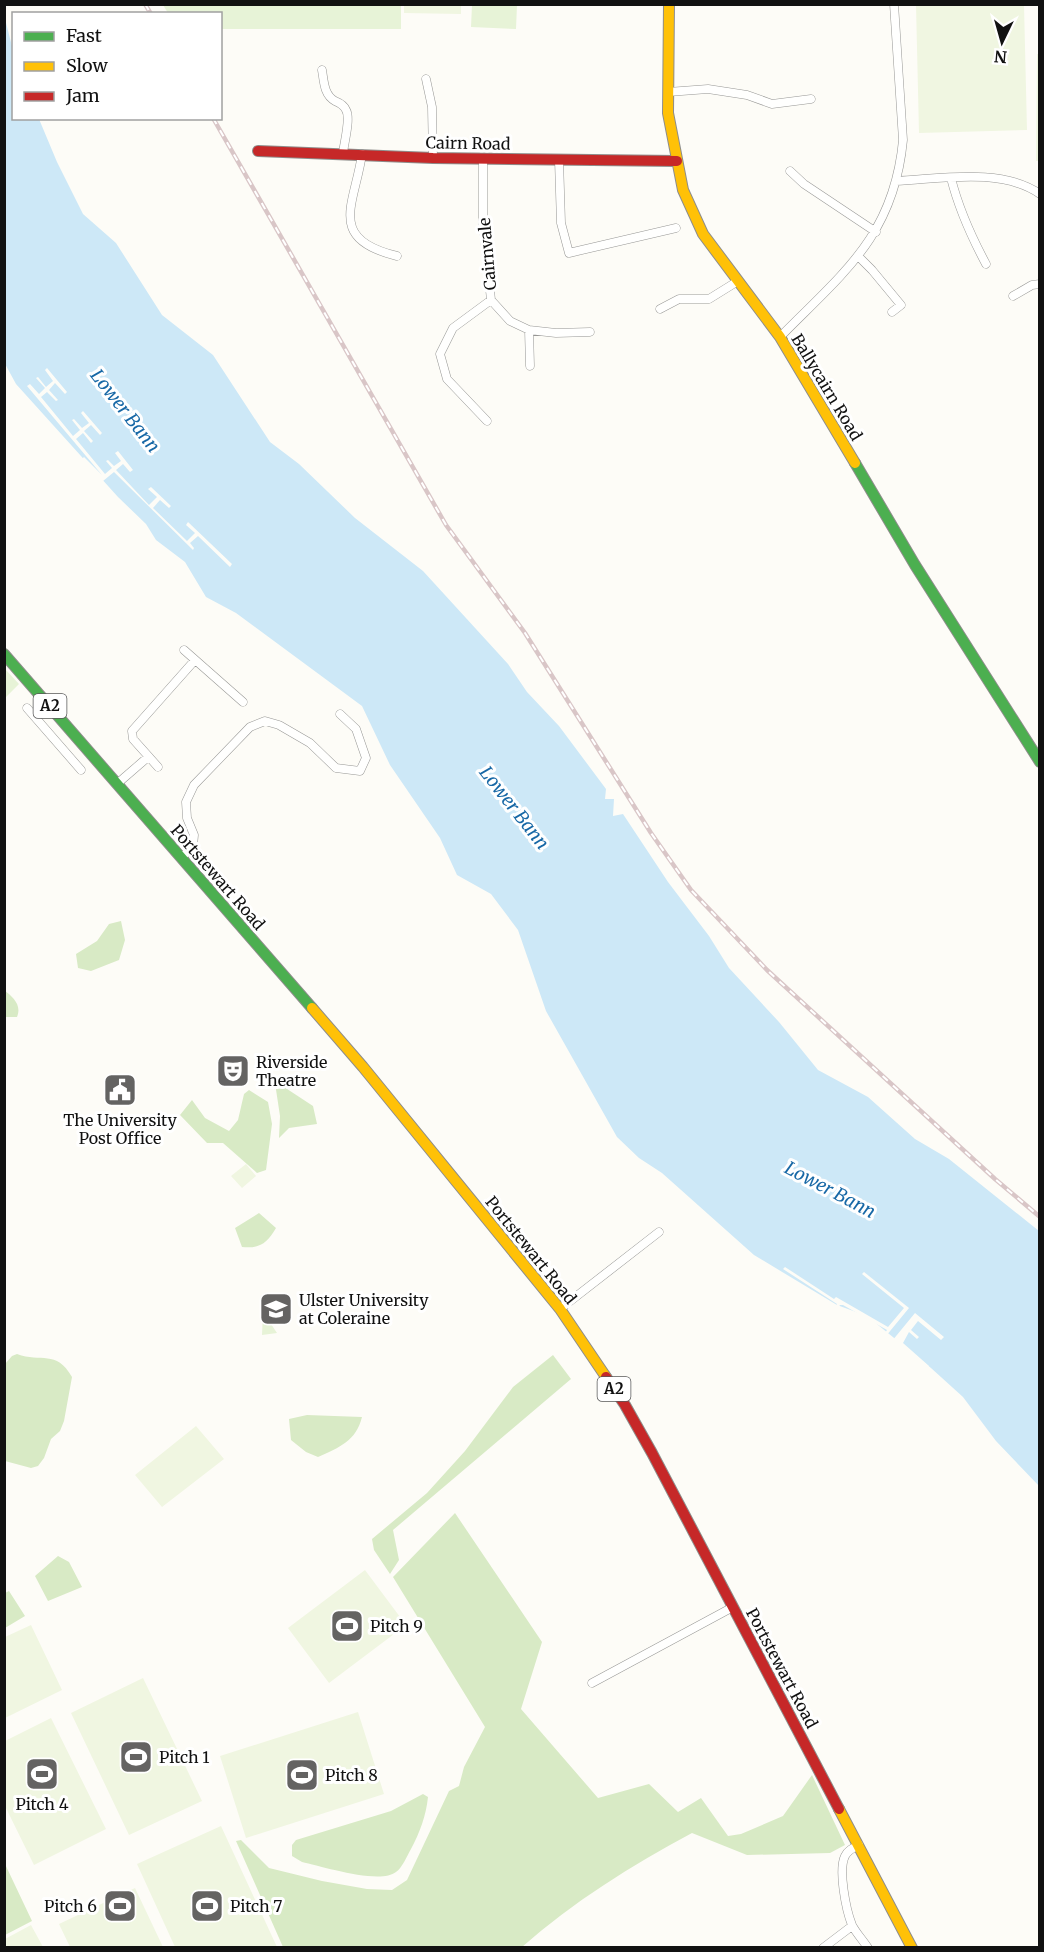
<svg xmlns="http://www.w3.org/2000/svg" width="1044" height="1952" viewBox="0 0 1044 1952" font-family="Merriweather,serif">
<rect width="100%" height="100%" fill="#fdfcf7"/>
<!-- green -->
<path fill="#e7f3d7" d="M163 5H401V29H221L220 14 168 13Z
M472 5H517L516 29 471 27Z
M5 669 19 684 5 698Z
M263 1312 277 1333 262 1335Z"/>
<!-- forest -->
<path fill="#d8eac5" d="M121 921 125 940 119 960 91 971 78 968 76 954 97 941 109 924Z
M4 990C13 997 22 1005 17 1017H5Z
M275 1083 281 1085 313 1106 317 1124 289 1128 279 1138 280 1116Z
M249 1090 268 1102 272 1124 266 1170 257 1173 223 1143H207L180 1115 192 1100 205 1118 229 1131 238 1120 244 1094Z
M259 1213 276 1228C267 1243 260 1249 242 1247L235 1228Z
M17 1354C41 1363 56 1349 72 1377L64 1421 60 1431 51 1439 44 1458 38 1466 31 1468 5 1461V1364L12 1356Z
M553 1355 571 1379 393 1530 399 1560 390 1574 374 1550 372 1539 427 1493 465 1451 513 1387Z
M307 1415 362 1417C356 1441 340 1447 318 1457L306 1452 291 1440 289 1419Z
M455 1513 542 1642 521 1709 598 1798 649 1784 678 1812 701 1798 728 1836 741 1834 783 1816 812 1775 845 1845 830 1853 747 1855 692 1833C632 1865 573 1902 522 1947H283L236 1841 241 1840 269 1868 322 1881 367 1889 392 1890 407 1880 449 1791 459 1786 464 1767 485 1727 393 1577Z
M58 1556 69 1562 82 1587 48 1601 35 1576Z
M9 1591 25 1616 5 1628V1593Z
M423 1794 428 1797C426 1816 420 1832 411 1849 407 1856 402 1868 396 1872 380 1885 321 1866 302 1862L292 1856V1845L296 1840 391 1811Z
M5 1864 32 1921 5 1935H4Z"/>
<!-- pitch -->
<path fill="#f0f6e1" d="M404 5H461V14L404 13Z
M916 5H1024L1027 130 919 133Z
M1037 54H1040V161H1036Z
M246 1164 256 1176 242 1188 231 1176Z
M196 1426 224 1459 162 1507 135 1475Z
M365 1570 406 1625 329 1683 288 1628Z
M31 1625 62 1690 5 1718V1637Z
M143 1678 202 1801 129 1835 71 1713Z
M358 1712 384 1794 246 1838 220 1756Z
M51 1718 106 1829 34 1865 5 1806V1741Z
M221 1826 277 1947H175L137 1864Z
M135 1888 163 1947H70L59 1924Z
M31 1925 43 1947H5V1939Z"/>
<!-- water -->
<path fill="#cde8f7" d="M4 15 13 50 14 118 39 119 57 162 83 214 116 243 162 315 213 355 270 442 299 464 355 518 423 571 508 664 527 692 559 726 606 789 605 799H614L613 816 623 814 668 882 709 936 729 968 779 1022 818 1070 868 1097 915 1139 949 1159 1039 1231V1486L996 1441 963 1397 931 1368 867 1316 837 1305 754 1255 662 1173 639 1158 617 1137 546 1011 518 930 491 894 457 875 440 838 390 765 362 706 236 613 206 597 185 562 156 540 146 524 118 497 16 384 4 362Z"/>
<!-- pier -->
<path fill="#fdfcf7" d="M47 368 67 392 65 394 55 383 49 390 58 400 56 401 47 392 41 397 73 436 80 430 72 420 74 419 82 428 89 423 81 413 83 411 102 433 100 435 91 425 84 431 93 441 91 443 83 433 76 439 105 474 112 468 106 461 108 460 114 466 121 461 115 453 118 451 133 470 130 472 123 464 116 470 149 505 157 497 148 489 151 487 171 506 169 508 160 500 153 508 187 541 195 533 186 525 188 522 232 564 230 567 198 536 190 543 194 548 193 550 114 472 103 481 83 462 81 460 84 457 102 475 27 386 30 384 39 394 45 388 36 378 38 377 46 387 53 381 45 370Z
M785 1267 834 1299 836 1297 888 1327 904 1308 862 1274 864 1272 909 1308 886 1336 884 1335 887 1330 843 1305H840L837 1309 835 1308 837 1304 783 1269Z
M915 1313 944 1337 941 1340 918 1321 911 1330 919 1337 917 1339 909 1332 903 1343 929 1366 928 1368 892 1341Z"/>
<g fill="none" stroke-linecap="round" stroke-linejoin="round">
<!-- street casing -->
<g stroke="#979795" stroke-width="9">
<path id="street" d="M322 70C324 82 324 95 335 101 340 103 344 105 346 110 351 118 344 143 343 153
M426 79 432 107 433 158
M668 92 708 89 747 95 772 104 811 99
M362 154C355 204 326 239 397 256
M483 159V222L491 300 510 321 529 330 556 333 590 332
M559 160 561 223 569 253 676 228
M790 171 804 184 876 232
M951 178C959 210 971 236 986 264
M896 181C941 179 1001 167 1040 194
M859 257 872 270 901 305 892 312
M1013 296 1032 285 1040 284
M660 309 679 299H709L738 281
M529 330 530 366
M780 337C843 273 894 236 903 140L894 4
M487 421 447 379 440 354 453 328 491 300
M184 650 243 702
M27 708 81 770
M158 767 133 739 132 731 195 660
M118 783 148 757
M181 858 193 846 194 835 187 818 186 802 194 785 250 727 265 721 279 725 310 743 336 768 360 771 366 758 356 729 340 714
M560 1309 659 1232
M592 1683 733 1607
M859 1845C853 1848 848 1850 845 1856 838 1870 846 1910 852 1925 856 1933 863 1940 868 1948
M823 1948 852 1926"/>
</g>
<!-- fast casing -->
<g stroke="#8e8d8b" stroke-width="12">
<path id="fast" d="M855 463 915 565 1040 762
M4 654 312 1008"/>
</g>
<!-- slow casing -->
<g stroke="#8e8d8b" stroke-width="12">
<path id="slow" d="M669 4 668 113 683 190 703 234 780 337 855 463
M312 1008 363 1067 560 1309 606 1377
M839 1809 912 1948"/>
</g>
<!-- jam casing -->
<g stroke="#8e8d8b" stroke-width="12">
<path id="jam" d="M258 151 433 158 677 161
M606 1377 625 1405 652 1453 839 1809"/>
</g>
<!-- street -->
<use href="#street" stroke="#fffffe" stroke-width="8"/>
<!-- fast -->
<use href="#fast" stroke="#4caf50" stroke-width="10"/>
<!-- slow -->
<use href="#slow" stroke="#ffc107" stroke-width="10"/>
<!-- jam -->
<use href="#jam" stroke="#c62828" stroke-width="10"/>
<!-- rail casing -->
<g stroke="#d9c6c7" stroke-width="4.5">
<path id="rail" d="M145 4 151 14
M213 118 446 525 525 633 651 833 691 890 767 970 995 1179 1040 1217"/>
</g>
<!-- rail -->
<use href="#rail" stroke="#fff" stroke-width="2" stroke-dasharray="7" stroke-linecap="butt"/>
</g>
<!-- icons -->
<defs>
<g id="theatre-square" transform="scale(1.725)"><rect x="-9" y="-9" width="18" height="18" rx="4" fill="#646362" stroke="#fff"/><path d="M-5-5.5Q0-4 5-5.5V0Q5 5 0 6Q-5 5-5 0ZM-3.3-2.5H-1v1.5H-3.3ZM1-2.5H3.3v1.5H1ZM-2.8 1Q0 5.5 2.8 1Z" fill="#fff"/></g>
<g id="civic-square" transform="scale(1.725)"><rect x="-9" y="-9" width="18" height="18" rx="4" fill="#646362" stroke="#fff"/><path d="M-.6-6.5H3V-4.5H.6V-3L4-1V1h2V6H-6V1h2V-1L-.6-3ZM-1.2 2.5V6h2.4V2.5Z" fill="#fff"/></g>
<g id="university-square" transform="scale(1.725)"><rect x="-9" y="-9" width="18" height="18" rx="4" fill="#646362" stroke="#fff"/><path d="M0-5L7-2L0 1L-7-2ZM-4 1L0 2.5L4 1V4Q0 6-4 4Z" fill="#fff"/></g>
<g id="stadium-square" transform="scale(1.725)"><rect x="-9" y="-9" width="18" height="18" rx="4" fill="#646362" stroke="#fff"/><path d="M0-5a6.5 5 0 1 0 0 10a6.5 5 0 1 0 0-10ZM-3.5-1.8h7v3.6h-7Z" fill="#fff"/></g>
</defs>
<g fill-rule="evenodd">
<use href="#theatre-square" x="233" y="1071"/>
<use href="#civic-square" x="120" y="1090"/>
<use href="#university-square" x="276" y="1309"/>
<use href="#stadium-square" x="347" y="1626"/>
<use href="#stadium-square" x="136" y="1757"/>
<use href="#stadium-square" x="42" y="1774"/>
<use href="#stadium-square" x="302" y="1775"/>
<use href="#stadium-square" x="120" y="1906"/>
<use href="#stadium-square" x="207" y="1906"/>
</g>
<g text-anchor="middle" stroke-width="6" stroke-linejoin="round" paint-order="stroke">
<!-- shield labels -->
<g fill="#fff" stroke="#585858" stroke-width="1.5">
<rect x="33.5" y="694" width="33" height="24" rx="4.5"/>
<rect x="597.5" y="1377" width="33" height="24" rx="4.5"/>
</g>
<g font-size="15" font-weight="bold" fill="#111">
<text x="50" y="711">A2</text>
<text x="614" y="1394">A2</text>
</g>
<!-- street labels -->
<g font-size="16" fill="#111" stroke="#fff">
<text transform="translate(468 143) rotate(1)" y="6">Cairn Road</text>
<text transform="translate(487 254) rotate(-95)" y="6">Cairnvale</text>
<text transform="translate(827 387) rotate(59)" y="6">Ballycairn Road</text>
<text transform="translate(218 877) rotate(49)" y="6">Portstewart Road</text>
<text transform="translate(531 1250) rotate(51)" y="6">Portstewart Road</text>
<text transform="translate(782 1668) rotate(62)" y="6">Portstewart Road</text>
</g>
<!-- poi labels -->
<g font-size="16" fill="#111" stroke="#fff" text-anchor="start">
<text x="256" y="1068">Riverside<tspan x="256" dy="18">Theatre</tspan></text>
<text x="120" y="1126" text-anchor="middle">The University<tspan x="120" dy="18">Post Office</tspan></text>
<text x="299" y="1306">Ulster University<tspan x="299" dy="18">at Coleraine</tspan></text>
<text x="370" y="1632">Pitch 9</text>
<text x="159" y="1763">Pitch 1</text>
<text x="325" y="1781">Pitch 8</text>
<text x="42" y="1810" text-anchor="middle">Pitch 4</text>
<text x="97" y="1912" text-anchor="end">Pitch 6</text>
<text x="230" y="1912">Pitch 7</text>
</g>
<!-- water labels -->
<g font-size="18" font-style="italic" fill="#1768a6" stroke="#fff">
<text transform="translate(125 411) rotate(52)" y="6">Lower Bann</text>
<text transform="translate(514 808) rotate(52)" y="6">Lower Bann</text>
<text transform="translate(830 1190) rotate(28)" y="6">Lower Bann</text>
</g>
</g>
<!-- border -->
<rect width="1044" height="1952" fill="none" stroke="#111111" stroke-width="12"/>
<!-- legend -->
<rect x="12" y="12" width="210" height="108" fill="#ffffff" stroke="#a0a0a0" stroke-width="1.5"/>
<rect x="24" y="32" width="30" height="9" fill="#4caf50" stroke="#a0a0a0" stroke-width="1.5"/>
<text x="66" y="42" font-size="18" fill="#111111">Fast</text>
<rect x="24" y="62" width="30" height="9" fill="#ffc107" stroke="#a0a0a0" stroke-width="1.5"/>
<text x="66" y="72" font-size="18" fill="#111111">Slow</text>
<rect x="24" y="92" width="30" height="9" fill="#c62828" stroke="#a0a0a0" stroke-width="1.5"/>
<text x="66" y="102" font-size="18" fill="#111111">Jam</text>
<!-- north arrow -->
<g transform="translate(1002 42) rotate(185)" stroke="#ffffff" stroke-width="4.5" paint-order="stroke">
<path d="M0-4.5L10 22L0 15L-10 22Z" fill="#111111"/>
<text y="-9" font-size="16" font-weight="bold" text-anchor="middle" fill="#111111">N</text>
</g>
</svg>
